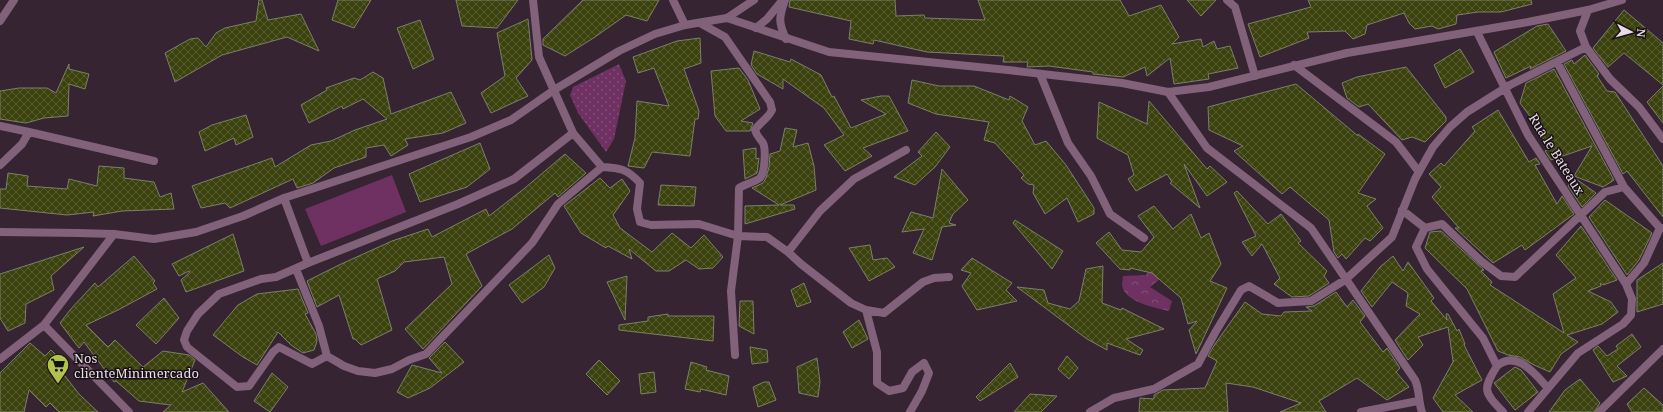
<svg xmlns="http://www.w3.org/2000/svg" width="1663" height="412" viewBox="0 0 1663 412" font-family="'Noto Serif',serif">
<defs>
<pattern id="forest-crowns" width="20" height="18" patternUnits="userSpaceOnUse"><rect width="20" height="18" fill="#6e3162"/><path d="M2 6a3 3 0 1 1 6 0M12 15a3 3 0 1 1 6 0" fill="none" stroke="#834e78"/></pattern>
<pattern id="park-dots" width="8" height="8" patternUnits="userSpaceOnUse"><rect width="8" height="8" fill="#6e3162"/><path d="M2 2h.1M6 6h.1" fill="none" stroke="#834e78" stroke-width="1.8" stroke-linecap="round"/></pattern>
<pattern id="building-cross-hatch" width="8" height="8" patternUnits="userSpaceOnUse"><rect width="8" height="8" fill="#3b420d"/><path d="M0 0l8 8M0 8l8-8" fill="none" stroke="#575d30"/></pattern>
</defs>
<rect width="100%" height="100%" fill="#362432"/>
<!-- forest -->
<path fill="url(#forest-crowns)" d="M1153 262 1161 263 1159 280 1150 287 1172 301 1169 311C1156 308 1124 302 1122 285 1122 282 1123 278 1123 276L1146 275Z"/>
<!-- park -->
<path fill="url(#park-dots)" d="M619 64 626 81 614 139 606 152 578 113 570 95 573 87Z"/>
<!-- garden -->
<path fill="#6e3162" d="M392 175 406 212 321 246 305 209Z"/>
<!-- building -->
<path fill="url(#building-cross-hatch)" stroke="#7b8068" d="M259 0H262L268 20 301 14 319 51 287 37 222 55 175 82 165 53 190 39 198 38 206 47 216 33 225 28 256 21Z
M338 0H371L354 28 332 20Z
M456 0H518L497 28 462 26Z
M583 0H659L647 21 626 15 595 37 565 56 543 45V39Z
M790 0H895L896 16 924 15 925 18 985 20 978 0H1120L1129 16 1161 5 1179 37 1172 44 1201 39 1203 47 1214 41 1217 49 1230 46 1238 68 1208 74 1209 79 1174 84 1170 58 1147 76 1145 67 1123 77 1093 74V72L1049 66 1027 67 1028 62H1003L1004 56 927 52 874 40 873 44 849 39 851 21 789 7Z
M1187 0H1216L1201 16Z
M1308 0H1531L1532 4 1501 12H1478L1457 15 1456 24 1438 29 1432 26 1415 29 1409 23 1404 13 1367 25 1365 34 1353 39 1345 31 1307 32 1309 38 1260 57 1248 24 1311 7Z
M1624 10 1663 43V85L1624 53 1608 67 1593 48Z
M528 19 532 60 516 78 528 96 491 113 481 93 505 76 497 33Z
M420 20 434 59 413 69 397 28Z
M1548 24 1566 51 1530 69 1531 66 1506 78 1494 52 1537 26Z
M700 38 701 63 684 69 699 111 698 119H695L690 156 652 152 644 168 628 166 635 138 637 101 669 106 654 68 638 73 633 57 677 41Z
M1460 49 1474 72 1445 88 1434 65Z
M754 51 790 62 791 59 821 75 832 97 834 96 851 128 886 114 861 100 881 96H889L908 131 863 148 872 156 845 171 824 145 844 135 824 108 783 79V89L757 74 751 65Z
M1585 55 1599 74 1597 76 1607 91 1615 92 1663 166V217L1627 171 1623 174 1564 64 1572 60 1574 64Z
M69 64V69L89 74 85 89 69 84 68 116 44 118 26 123 0 119V91L19 88H47L56 93Z
M1406 67 1446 117V121L1425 142 1412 137 1402 140 1368 104 1359 107 1347 98 1342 83 1357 77Z
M739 68 748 80 760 109 741 121 753 123 750 131H726L715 116 711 71Z
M1554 69 1614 180 1603 187 1574 176 1592 146 1551 160 1545 151 1549 149 1532 119 1520 103 1526 83Z
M373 72 383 78 391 114 451 92 466 123 443 133 405 139 408 145 391 156 384 145 366 148V157L334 168 313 183 297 188 293 179 230 208 225 203 201 208 192 186 272 158 275 167 311 145 331 141 355 130 387 119 363 99 343 109 342 106 309 123 301 105 327 90 326 88 354 78 360 80Z
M912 80 939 86H974L1009 100 1010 96 1028 107 1022 121 1035 145 1046 141 1066 165 1094 208V214L1078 222 1067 198 1045 214 1033 193 1034 185 1028 184 1021 178 1024 175 995 143 984 140 989 122 936 114 908 103Z
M1296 84 1358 136V134L1385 154 1358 193 1376 199 1367 206 1383 228 1370 241 1365 238 1346 259 1342 254 1338 258 1334 252 1329 220 1290 187 1282 194 1234 151 1243 146 1209 130 1208 107Z
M1663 86V123L1647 102Z
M1149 101 1207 169 1210 166 1227 182 1207 196 1184 164 1200 208 1170 183 1172 182 1167 174 1136 191 1128 179 1134 175 1128 155 1097 138 1099 102 1147 124Z
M1498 110 1529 162 1536 158 1540 164 1535 165 1557 204 1562 196 1574 214 1525 250 1522 245 1493 263 1455 228H1459L1432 197 1441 187 1429 174 1441 163 1444 166 1475 131 1472 127Z
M246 115 253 137 236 145 234 138 205 151 199 132 212 125Z
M785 128 797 130 793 147 808 143 814 166 816 190 780 205H794L795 209 745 224V206L779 205 752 188 763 183 766 178 769 167 770 154 780 151Z
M936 132 950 147 935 167 915 185 894 177 922 156 918 152Z
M480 143 490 169 467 187 420 202 409 174Z
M756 148V159L759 158 757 173 745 179 743 150Z
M565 154 586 173 558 197 555 193 512 229 466 254 482 286 423 349 405 329 452 284 444 257 404 262 395 271 377 279 392 330 361 345 355 339H353L339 295 317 307 307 281 339 265 392 241 428 229 432 237 486 209 489 216 525 188Z
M99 166 124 168V178L154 182 160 197 171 193 174 209 122 211 93 216 94 212 67 215 0 208V189H6L8 173 28 176 27 186 67 189 69 179 97 186Z
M942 169 968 200 953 214 949 223 956 225 942 227 932 260 913 253 924 229 902 232 911 212 933 218Z
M1573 177 1596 193 1582 207 1568 186Z
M600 178 610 188 622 179 630 191 613 215 620 228 652 252 672 233 691 248 704 235 723 257 713 268 699 269 686 260 669 271H656L629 249 632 259 608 246 606 248 581 233 564 206Z
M661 185 696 187 694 206 658 205Z
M1237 191 1268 224 1281 214 1301 241 1298 243 1327 271 1324 276 1329 283 1309 296 1292 297 1274 284 1280 278 1262 244 1252 256 1242 242 1256 236 1234 193Z
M1605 200 1652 233 1639 260 1627 275 1589 217Z
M1154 206 1173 229 1191 214 1201 238 1209 233 1221 264 1210 281 1227 288 1196 354 1189 330 1197 321 1188 324 1181 298 1152 273 1130 268V270L1120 269 1096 243 1109 232 1122 250 1141 252 1154 237 1138 216Z
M1015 220 1063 251 1052 269 1013 223Z
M1581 226 1617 280 1603 285 1600 283 1601 286 1588 291 1611 302 1618 312 1602 324 1567 335 1578 342 1561 354 1550 372 1534 365 1520 357 1508 355 1498 351 1467 289 1425 248 1430 232 1441 231 1484 270 1481 271 1492 282 1490 285 1564 333 1553 294 1576 278 1556 255Z
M233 234 244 271 186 292 181 280 190 272 189 271 179 276 172 264Z
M870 245 873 260 887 258 895 267 869 281 849 248Z
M84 247 51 276 54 290 26 304 25 323 8 331 0 318V274Z
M549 255 555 268 544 287 522 303 509 285Z
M134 256 155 281 153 283 157 289 118 310 86 325 108 347 115 340 143 367 163 351 189 355 195 360 182 392 203 383 229 412H163L171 405 139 401 116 381 114 382 84 342 79 348 60 323 70 310 95 283 98 287Z
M1393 256 1403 271 1408 262 1434 298 1431 301 1447 320 1446 314H1448L1457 331 1459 329 1465 344 1464 345 1482 380 1455 395 1473 412H1443L1433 398 1454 360 1453 361 1448 327 1418 337 1423 345 1408 360 1395 340 1420 314 1406 306 1408 293 1392 282 1372 307 1361 291 1380 267Z
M972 258 1012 283 1006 290 1017 301 977 310 962 286 971 273 961 270Z
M1663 263V304L1637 312V280Z
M1103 266 1102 303 1121 310 1122 308 1164 329 1126 339 1143 350 1140 355 1107 343V350L1087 339 1017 287 1044 290 1048 303 1070 309 1079 301 1086 269Z
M627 276 625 320 607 282Z
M804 283 811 302 797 307 791 290Z
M298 289 308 313 305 314 316 334 317 341 314 350 303 353 291 345 278 332 257 365 243 357 213 335 238 305 257 294Z
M1336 292 1347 307 1353 300 1365 316 1360 322 1383 352 1387 348 1400 368 1396 372 1409 387 1387 400 1357 378 1319 401 1326 412H1280L1301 403 1253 387 1226 383 1228 412H1139L1140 398 1154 399V395L1163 390 1205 388 1217 361 1208 356 1215 344 1245 302 1262 314 1281 316 1284 312 1312 311 1306 307 1314 306Z
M164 298 179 318 156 344 136 325Z
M740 301H753L754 334 739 326Z
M668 314V316H714L713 341 619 330V325L648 321V317Z
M859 320 868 339 852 348 843 332Z
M1632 334 1641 347 1617 366 1627 376 1613 382 1593 350 1598 346 1607 356 1618 349 1616 346Z
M445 342 464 362 430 388 408 398 397 392 412 365 442 373 429 358Z
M30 343 45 356 51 350 63 362 58 367 79 394 98 412H59L50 403 46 407 29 390 24 412H0V373Z
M750 347 767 350 768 362 752 364Z
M1067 356 1078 368 1069 379 1058 369Z
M817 358 820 382 818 397 799 393 797 367Z
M599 360 620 381 607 395 586 374Z
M691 362 707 367 706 370 729 376 726 395 701 389 700 392 685 389Z
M1010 363 1018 377 980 401 976 397Z
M1515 367 1521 370 1538 392 1515 410 1494 383Z
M654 372 656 392 641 394 639 374Z
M272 373 288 387 270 412 254 401Z
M1580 379 1600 403 1594 412H1549L1565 390Z
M764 382H769L776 400 758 407 753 387Z
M1644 388 1663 405V412H1632L1627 404Z
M1030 394 1043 395 1057 396 1041 412H1014Z"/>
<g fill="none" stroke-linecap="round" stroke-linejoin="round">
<!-- minor -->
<path stroke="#82617a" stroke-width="8" d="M673 0 685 25
M785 0C779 17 778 22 786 39
M1227 0 1235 7 1255 76
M727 18 754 0
M0 21 14 0
M700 23 725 37 770 102 772 110C768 119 760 122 755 130 757 137 760 138 763 143 766 149 765 173 760 178 755 182 745 184 739 188L738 236 731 291 735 355
M756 28 767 19 781 2
M1477 32 1528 135 1626 284 1632 299 1631 315 1623 324 1578 353 1528 412
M1586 47 1610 79 1639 107 1663 139
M1557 62 1624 187
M1294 65 1396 142 1419 172
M1040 74 1068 143 1091 176 1110 214 1144 238
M1168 92 1207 148 1311 228 1415 380C1420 391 1418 401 1422 412
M0 126 29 132
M573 133 602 167
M0 165 22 144 29 132 154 161
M284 198 308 263 458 204 514 179 573 133 539 57 533 0
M1402 210 1425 228
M1425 228 1442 224 1481 261 1501 276 1515 277 1605 192 1624 187 1660 228H1663
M1425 228 1416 247 1427 269 1483 338 1497 366C1482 390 1484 392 1503 412
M788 252 820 211 854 179 906 150
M308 263 276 277 261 279 219 294 198 314 187 331 184 340 187 347 237 387 249 386 273 352 279 347 312 364 327 356
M296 269 319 326 327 356 344 366 358 371 375 373 392 369 409 360 426 354 532 243 558 204 602 167C621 168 627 169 640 183L637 209 640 222 651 225 699 224 738 236 767 237 788 252 801 264 851 303 866 310 884 313 923 282 934 278 949 277
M1626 284 1644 263 1660 228
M866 310 877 352V383L889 391 903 388 912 372 924 363 929 373 922 391 910 412
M44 325 129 412
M0 359 44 325 114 234
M1497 366C1516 349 1535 374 1548 388
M1090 412 1114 398 1154 389 1198 364 1216 331 1241 290 1249 286 1278 303 1311 301 1345 280 1392 237 1415 179 1433 147 1450 127 1467 112 1510 85 1586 47 1580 31 1588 10
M1361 412 1418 401
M1599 412 1663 349"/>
<!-- tertiary -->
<path stroke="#82617a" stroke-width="8" d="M0 232 78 233 114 234 154 239 196 232 243 216 284 198 471 137 511 120 554 90 619 51 655 34 685 25 727 18 829 52 1008 70 1122 83 1168 92 1209 87 1347 53 1528 22 1588 10 1622 0"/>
</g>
<!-- icons -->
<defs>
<g id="supermarket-pin" transform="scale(1.15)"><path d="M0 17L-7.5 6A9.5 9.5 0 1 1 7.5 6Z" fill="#b2c34c" stroke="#191017"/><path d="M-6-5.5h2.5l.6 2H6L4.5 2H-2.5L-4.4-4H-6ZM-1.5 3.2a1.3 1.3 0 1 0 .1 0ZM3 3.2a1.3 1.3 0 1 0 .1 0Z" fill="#111"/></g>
</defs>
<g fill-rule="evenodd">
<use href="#supermarket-pin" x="58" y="365"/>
</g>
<g text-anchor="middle" stroke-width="3" stroke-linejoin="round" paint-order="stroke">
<!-- street labels -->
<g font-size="13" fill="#e9dce6" stroke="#191017">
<text transform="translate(1557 154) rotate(58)" y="5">Rua le Bateaux</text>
</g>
<!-- poi labels -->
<g font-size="13" fill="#e9dce6" stroke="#191017" text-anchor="start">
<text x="74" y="363">Nos<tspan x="74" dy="15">clienteMinimercado</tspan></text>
</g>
</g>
<!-- north arrow -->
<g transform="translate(1631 32) rotate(96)" stroke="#191017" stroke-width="3" paint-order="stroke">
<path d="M0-3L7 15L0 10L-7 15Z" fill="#e9dce6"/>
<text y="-6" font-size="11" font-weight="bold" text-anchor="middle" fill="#e9dce6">N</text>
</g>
</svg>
